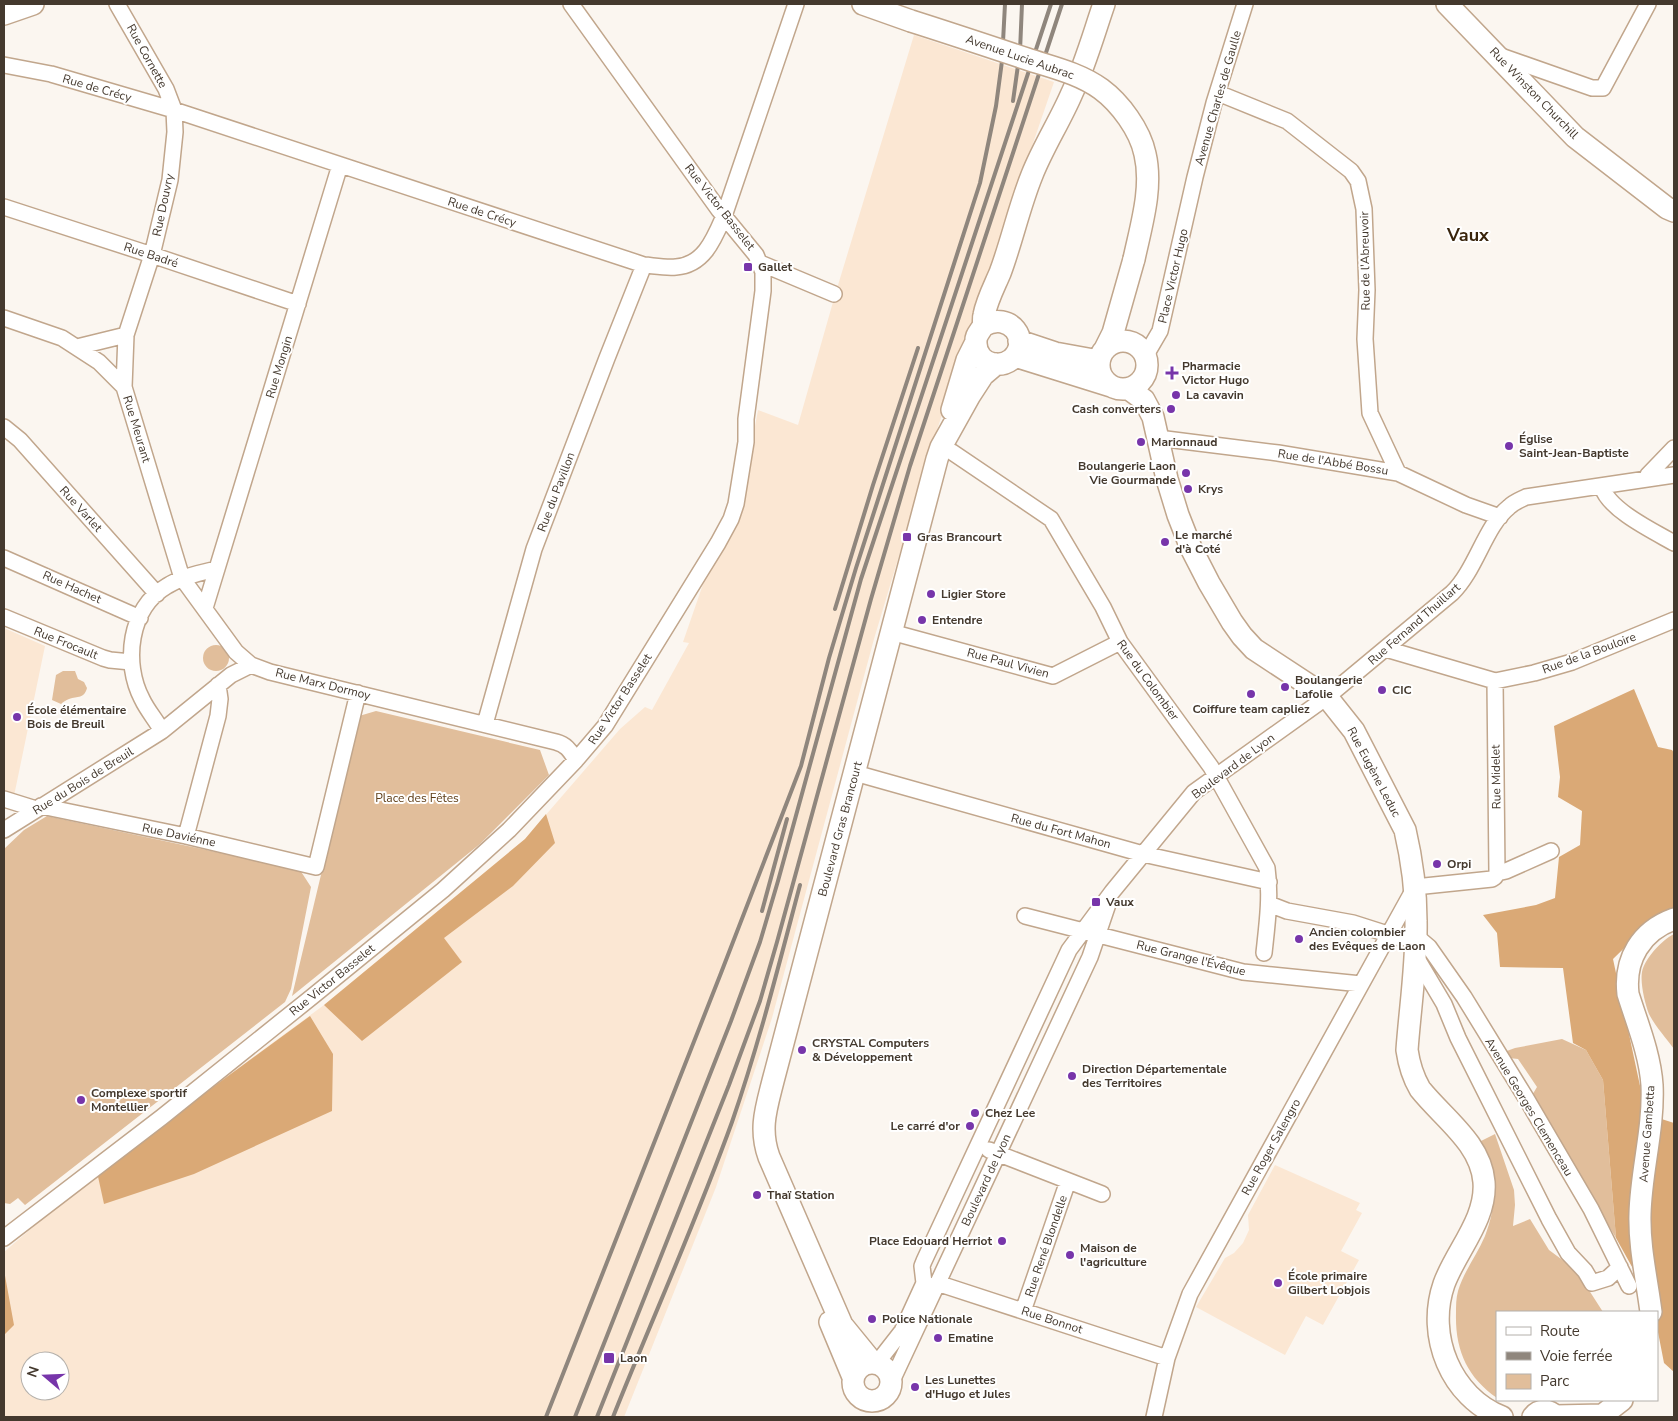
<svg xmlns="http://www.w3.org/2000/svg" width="1678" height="1421" viewBox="0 0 1678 1421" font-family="'Nunito Sans',sans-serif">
<rect width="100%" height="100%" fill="#fbf6f0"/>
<!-- built -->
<path fill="#fbe7d3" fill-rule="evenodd" d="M914 35 1054 82 1007 219 934 439 874 639 772 1018 716 1187 624 1417H4V1252L97 1172 324 1005 525 839 620 729 645 707 652 710 689 643 683 642 710 564 737 523 758 410 798 425 835 295ZM30 1361H60V1391H30Z
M4 628 45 646 14 796 4 794Z
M1275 1165 1360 1203 1356 1210 1362 1213 1341 1251 1359 1260 1323 1325 1306 1316 1285 1355 1196 1307 1225 1258 1234 1253 1243 1243 1249 1230 1248 1215Z"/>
<!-- green -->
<path fill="#e1be9b" d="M203 658a13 13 0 1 1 26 0a13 13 0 1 1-26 0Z
M63 671H75L78 679 84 682 87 688C84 699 78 696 69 699 66 700 63 702 61 704L52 700 56 675Z
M376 711 540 750 549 775 480 844 292 996 359 716Z
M47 816 300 870 311 887 291 989 285 1002 25 1205 18 1198 10 1204 4 1203V849L24 830Z
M1674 934V1049C1666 1038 1655 1026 1649 1014 1645 1004 1640 983 1642 972 1645 958 1662 940 1674 934Z
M1562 1039 1586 1050 1603 1080 1616 1238 1531 1097 1537 1087 1518 1059 1509 1058 1504 1052 1515 1048Z
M1495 1134 1514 1190 1515 1205 1513 1226 1530 1219 1549 1250 1576 1270 1603 1312H1497V1398C1467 1377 1455 1350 1456 1313 1456 1306 1456 1298 1458 1291 1464 1271 1477 1255 1485 1236 1497 1205 1499 1170 1479 1142Z"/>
<!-- forest -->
<path fill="#daa976" d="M1634 689 1658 747 1672 750 1674 753V911L1655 918 1613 959 1646 1114 1674 1123V1372L1664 1363 1657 1327V1312L1616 1238 1603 1080 1586 1050 1573 1043 1563 968 1500 967 1497 933 1483 915 1536 905 1555 898 1559 857 1580 845 1582 811 1558 797 1560 777 1554 726Z
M546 814 555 843 513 886 444 938 462 962 362 1041 324 1005 525 839Z
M310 1016 333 1054 332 1111 194 1174 104 1204 97 1172Z
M4 1270 14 1325 4 1335Z"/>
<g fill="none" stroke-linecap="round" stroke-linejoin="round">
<!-- minor casing -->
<g stroke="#c1a68c" stroke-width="18">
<path id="minor" d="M117 4 166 89 174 110 175 132 170 180 152 255 126 335 124 387
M1498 55 1592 88H1603L1648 4
M4 65 51 74 174 110 644 265C655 266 666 268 676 267 704 265 714 239 724 216L796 4
M1218 93 1287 121 1351 171 1358 181 1364 209 1367 290 1365 339 1370 413 1398 473
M4 207 158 257 298 304
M760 263 834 294
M4 318 62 338 99 362 124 387 182 578 236 652 251 665
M77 347 126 335
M1146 355 1160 331 1195 177 1214 103 1245 4
M4 427 20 440 157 594
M1158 438 1278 453 1398 473 1466 505 1500 517
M941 447 952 452 1051 519 1103 607 1120 642 1211 767 1267 868C1271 897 1267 925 1264 953
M1646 479 1648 475 1674 448
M1602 487C1609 510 1653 531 1674 543
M4 558 140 618
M205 608 340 165
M4 617 103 658 110 660 131 662
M891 632 1053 676 1120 642
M1386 649 1495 681 1534 673 1572 662 1674 620
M1495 681 1497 873
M485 724 534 549 607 358 644 265
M162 731C156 720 147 710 142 699 123 663 129 608 167 586 183 576 200 573 217 569
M855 773 1143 854 1269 882
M4 799 36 809
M41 806 186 836 316 867 358 693
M4 830 162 731 231 675 251 665 270 672 556 742C567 745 570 751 576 760
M186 836 218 716 220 699 218 685
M1497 873 1506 871 1551 851
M1269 904 1287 911 1353 923 1400 938 1416 936 1429 947 1464 997 1526 1098 1591 1209 1629 1286
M1025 916 1243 972 1361 984
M1415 955 1444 1004 1458 1038 1549 1219 1568 1253 1585 1271 1592 1283 1608 1278 1620 1267
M989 1150 1102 1194
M4 1238 162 1117 313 996 443 890 509 830 576 760 605 726 718 543 731 519 736 504 746 442V419L763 291V272L756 255 719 210 571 4
M937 1283 1167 1358
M1023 1311 1068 1181
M877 1363 902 1331 924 1283 922 1266 924 1261 1069 950 1112 892 1194 792 1327 697 1452 593C1476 570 1485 526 1509 507 1514 502 1520 500 1526 497L1674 475
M891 1383 1090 957 1108 904
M1154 1417 1167 1358 1190 1294 1415 887 1492 879 1495 877 1497 873"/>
</g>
<!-- secondary casing -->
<g stroke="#c1a68c" stroke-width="24">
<path id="secondary" d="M863 4 911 21
M1447 4 1575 137 1667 208 1674 211
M4 14 33 4
M983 326C1010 310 1032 341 1012 359 1007 363 1001 365 994 364 984 363 976 354 976 343 975 335 980 332 983 326 984 323 983 318 984 315 987 300 994 287 1000 273 1012 241 1019 207 1032 175 1043 147 1060 121 1072 93 1085 65 1094 33 1104 4
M1099 365a24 24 0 1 1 48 0a24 24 0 1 1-48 0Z
M1019 341 1055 353 1099 361
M1105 349 1113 333 1134 259
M1015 356 1111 386
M1129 389 1144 400 1153 417 1167 479 1178 515 1191 548 1209 583 1232 622 1242 636 1254 649 1327 697 1354 731 1405 830C1412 860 1416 891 1416 921 1417 963 1410 1008 1407 1050 1409 1064 1413 1077 1420 1089 1443 1118 1481 1143 1484 1182 1487 1219 1456 1251 1444 1284 1426 1336 1451 1397 1502 1417
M952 410 967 360 976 342
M1651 1312C1647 1280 1639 1247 1640 1214 1641 1171 1654 1129 1652 1085 1650 1054 1637 1023 1628 994 1624 959 1641 931 1674 919
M830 1322 853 1377
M853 1382a19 19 0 1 1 38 0a19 19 0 1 1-38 0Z
M873 1363 842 1325 769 1157C759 1129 766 1109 773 1081L937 459 941 447 970 395 983 375 996 364
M1555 1416 1603 1415
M1533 1417C1539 1409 1549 1409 1556 1417
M1600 1417 1622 1400"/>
</g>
<!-- minor -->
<use href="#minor" stroke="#fff" stroke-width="15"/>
<!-- secondary -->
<use href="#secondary" stroke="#fff" stroke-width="21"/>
<!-- rail -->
<path stroke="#8f867d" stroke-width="4" d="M1013 101 1020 51 1022 4
M835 609 873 485 918 348
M762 911 787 819
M546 1417 721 973 801 766 829 658 856 568 980 183 996 106 1002 61 1005 4
M575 1417 731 1021 760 942 778 881 861 579 1051 4
M597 1417 729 1085 760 1001 777 942 871 599 910 466 1062 4
M613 1417C652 1319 696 1222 732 1122 759 1044 779 964 800 885"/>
<!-- secondary-bridge casing -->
<g stroke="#c1a68c" stroke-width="24" stroke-linecap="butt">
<path id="secondary-bridge" d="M911 21C949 33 988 46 1027 59 1051 67 1079 73 1101 89 1120 103 1140 130 1145 154 1153 188 1141 226 1134 259"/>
</g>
<!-- secondary-bridge -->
<use href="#secondary-bridge" stroke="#fff" stroke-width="21"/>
</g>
<!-- markers -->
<g fill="#7735aa" stroke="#fff" stroke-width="2">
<rect x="743" y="262" width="10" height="10" rx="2.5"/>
<path d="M1169.5 365.5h5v5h5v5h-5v5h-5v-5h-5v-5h5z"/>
<circle cx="1176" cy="395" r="5"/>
<circle cx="1171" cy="409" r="5"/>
<circle cx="1141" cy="442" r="5"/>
<circle cx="1509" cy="446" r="5"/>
<circle cx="1186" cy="473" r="5"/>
<circle cx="1188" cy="489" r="5"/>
<rect x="902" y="532" width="10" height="10" rx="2.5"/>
<circle cx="1165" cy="542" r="5"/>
<circle cx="931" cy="594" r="5"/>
<circle cx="922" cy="620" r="5"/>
<circle cx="1285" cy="687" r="5"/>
<circle cx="1382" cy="690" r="5"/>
<circle cx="1251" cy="694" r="5"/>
<circle cx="17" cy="717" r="5"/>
<circle cx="1437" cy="864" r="5"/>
<rect x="1091" y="897" width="10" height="10" rx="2.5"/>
<circle cx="1299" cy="939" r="5"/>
<circle cx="802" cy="1050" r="5"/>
<circle cx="1072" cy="1076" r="5"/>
<circle cx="81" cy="1100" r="5"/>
<circle cx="975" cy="1113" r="5"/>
<circle cx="970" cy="1126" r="5"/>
<circle cx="757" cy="1195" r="5"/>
<circle cx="1002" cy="1241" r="5"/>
<circle cx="1070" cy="1255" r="5"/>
<circle cx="1278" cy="1283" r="5"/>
<circle cx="872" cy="1319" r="5"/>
<circle cx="938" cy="1338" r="5"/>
<rect x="603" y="1352" width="12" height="12" rx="2.5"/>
<circle cx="915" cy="1387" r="5"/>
</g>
<g text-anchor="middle" stroke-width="4" stroke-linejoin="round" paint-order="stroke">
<!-- street labels -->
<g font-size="12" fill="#44392e" stroke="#fff">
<text transform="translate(147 56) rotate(61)" y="4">Rue Cornette</text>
<text transform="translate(1020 57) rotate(19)" y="4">Avenue Lucie Aubrac</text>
<text transform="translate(97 88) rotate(16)" y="4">Rue de Crécy</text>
<text transform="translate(1534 93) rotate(46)" y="4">Rue Winston Churchill</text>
<text transform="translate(1218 98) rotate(-74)" y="4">Avenue Charles de Gaulle</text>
<text transform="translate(163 205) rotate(-78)" y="4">Rue Douvry</text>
<text transform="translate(720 207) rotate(52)" y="4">Rue Victor Basselet</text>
<text transform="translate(482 212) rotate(18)" y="4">Rue de Crécy</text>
<text transform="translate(151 255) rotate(18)" y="4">Rue Badré</text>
<text transform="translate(1365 261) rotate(-91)" y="4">Rue de l'Abreuvoir</text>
<text transform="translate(1173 276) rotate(-77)" y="4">Place Victor Hugo</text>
<text transform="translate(279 367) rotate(-73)" y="4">Rue Mongin</text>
<text transform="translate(137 429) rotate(73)" y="4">Rue Meurant</text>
<text transform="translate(1333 462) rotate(9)" y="4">Rue de l'Abbé Bossu</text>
<text transform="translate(556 492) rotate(-69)" y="4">Rue du Pavillon</text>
<text transform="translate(81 509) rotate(48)" y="4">Rue Varlet</text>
<text transform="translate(72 587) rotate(24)" y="4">Rue Hachet</text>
<text transform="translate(1414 624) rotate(-41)" y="4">Rue Fernand Thuillart</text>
<text transform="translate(66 643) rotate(22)" y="4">Rue Frocault</text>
<text transform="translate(1589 653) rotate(-20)" y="4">Rue de la Bouloire</text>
<text transform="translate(1008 663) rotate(15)" y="4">Rue Paul Vivien</text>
<text transform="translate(1148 680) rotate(54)" y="4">Rue du Colombier</text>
<text transform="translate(323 684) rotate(14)" y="4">Rue Marx Dormoy</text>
<text transform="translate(620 699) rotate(-57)" y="4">Rue Victor Basselet</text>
<text transform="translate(1233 766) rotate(-37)" y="4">Boulevard de Lyon</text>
<text transform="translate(1374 772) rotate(62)" y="4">Rue Eugène Leduc</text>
<text transform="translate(1496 777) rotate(-91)" y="4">Rue Midelet</text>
<text transform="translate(83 781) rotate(-32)" y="4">Rue du Bois de Breuil</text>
<text transform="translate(840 829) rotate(-75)" y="4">Boulevard Gras Brancourt</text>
<text transform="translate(1061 831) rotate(15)" y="4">Rue du Fort Mahon</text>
<text transform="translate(179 835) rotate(12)" y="4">Rue Daviénne</text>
<text transform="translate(1191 958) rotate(14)" y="4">Rue Grange l'Évêque</text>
<text transform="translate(332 980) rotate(-39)" y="4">Rue Victor Basselet</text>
<text transform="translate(1529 1107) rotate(59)" y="4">Avenue Georges Clemenceau</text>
<text transform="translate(1647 1134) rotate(-86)" y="4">Avenue Gambetta</text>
<text transform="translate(1271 1147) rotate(-61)" y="4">Rue Roger Salengro</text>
<text transform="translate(986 1180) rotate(-65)" y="4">Boulevard de Lyon</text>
<text transform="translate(1046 1246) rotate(-71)" y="4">Rue René Blondelle</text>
<text transform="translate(1052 1320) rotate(18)" y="4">Rue Bonnot</text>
</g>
<!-- poi labels -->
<g font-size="12" font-weight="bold" fill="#44392e" stroke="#fff" text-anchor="start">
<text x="758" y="271">Gallet</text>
<text x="1182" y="370">Pharmacie<tspan x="1182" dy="14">Victor Hugo</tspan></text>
<text x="1186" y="399">La cavavin</text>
<text x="1161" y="413" text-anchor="end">Cash converters</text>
<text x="1519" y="443">Église<tspan x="1519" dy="14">Saint-Jean-Baptiste</tspan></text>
<text x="1151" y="446">Marionnaud</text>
<text x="1176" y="470" text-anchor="end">Boulangerie Laon<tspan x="1176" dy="14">Vie Gourmande</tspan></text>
<text x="1198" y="493">Krys</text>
<text x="1175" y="539">Le marché<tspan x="1175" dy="14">d'à Coté</tspan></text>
<text x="917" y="541">Gras Brancourt</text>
<text x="941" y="598">Ligier Store</text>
<text x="932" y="624">Entendre</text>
<text x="1295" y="684">Boulangerie<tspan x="1295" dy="14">Lafolie</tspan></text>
<text x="1392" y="694">CIC</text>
<text x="1251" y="713" text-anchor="middle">Coiffure team capliez</text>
<text x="27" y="714">École élémentaire<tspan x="27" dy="14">Bois de Breuil</tspan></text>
<text x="1447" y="868">Orpi</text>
<text x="1106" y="906">Vaux</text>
<text x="1309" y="936">Ancien colombier<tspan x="1309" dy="14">des Evêques de Laon</tspan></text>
<text x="812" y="1047">CRYSTAL Computers<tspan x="812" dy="14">&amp; Développement</tspan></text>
<text x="1082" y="1073">Direction Départementale<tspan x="1082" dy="14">des Territoires</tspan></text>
<text x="91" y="1097">Complexe sportif<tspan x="91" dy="14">Montellier</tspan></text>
<text x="985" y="1117">Chez Lee</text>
<text x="960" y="1130" text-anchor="end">Le carré d'or</text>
<text x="767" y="1199">Thaï Station</text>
<text x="992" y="1245" text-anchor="end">Place Edouard Herriot</text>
<text x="1080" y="1252">Maison de<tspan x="1080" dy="14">l'agriculture</tspan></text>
<text x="1288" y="1280">École primaire<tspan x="1288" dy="14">Gilbert Lobjois</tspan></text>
<text x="882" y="1323">Police Nationale</text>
<text x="948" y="1342">Ematine</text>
<text x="620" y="1362">Laon</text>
<text x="925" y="1384">Les Lunettes<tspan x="925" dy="14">d'Hugo et Jules</tspan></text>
</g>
<!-- park labels -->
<g font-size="12" fill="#5d3c15" stroke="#fff">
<text x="417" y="802">Place des Fêtes</text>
</g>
<!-- district labels -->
<g font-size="18" font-weight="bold" fill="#39250d" stroke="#fff">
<text x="1468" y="241">Vaux</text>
</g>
</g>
<!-- border -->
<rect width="1678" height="1421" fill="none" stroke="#44392e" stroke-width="10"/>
<!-- legend -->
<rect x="1496" y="1311" width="162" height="90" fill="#ffffff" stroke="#b4b0ab"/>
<rect x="1506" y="1327" width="25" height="8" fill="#ffffff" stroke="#b4b0ab"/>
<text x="1540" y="1336" font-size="15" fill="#44392e">Route</text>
<rect x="1506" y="1352" width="25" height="8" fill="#8f867d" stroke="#b4b0ab"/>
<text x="1540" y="1361" font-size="15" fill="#44392e">Voie ferrée</text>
<rect x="1506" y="1374" width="25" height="15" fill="#e1be9b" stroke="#b4b0ab"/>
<text x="1540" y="1386" font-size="15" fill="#44392e">Parc</text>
<!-- north arrow -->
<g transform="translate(45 1376) rotate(289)"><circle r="24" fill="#ffffff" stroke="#b4b0ab"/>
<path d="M0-4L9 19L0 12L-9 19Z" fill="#7735aa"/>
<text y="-8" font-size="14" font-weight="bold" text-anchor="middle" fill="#44392e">N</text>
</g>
</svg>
